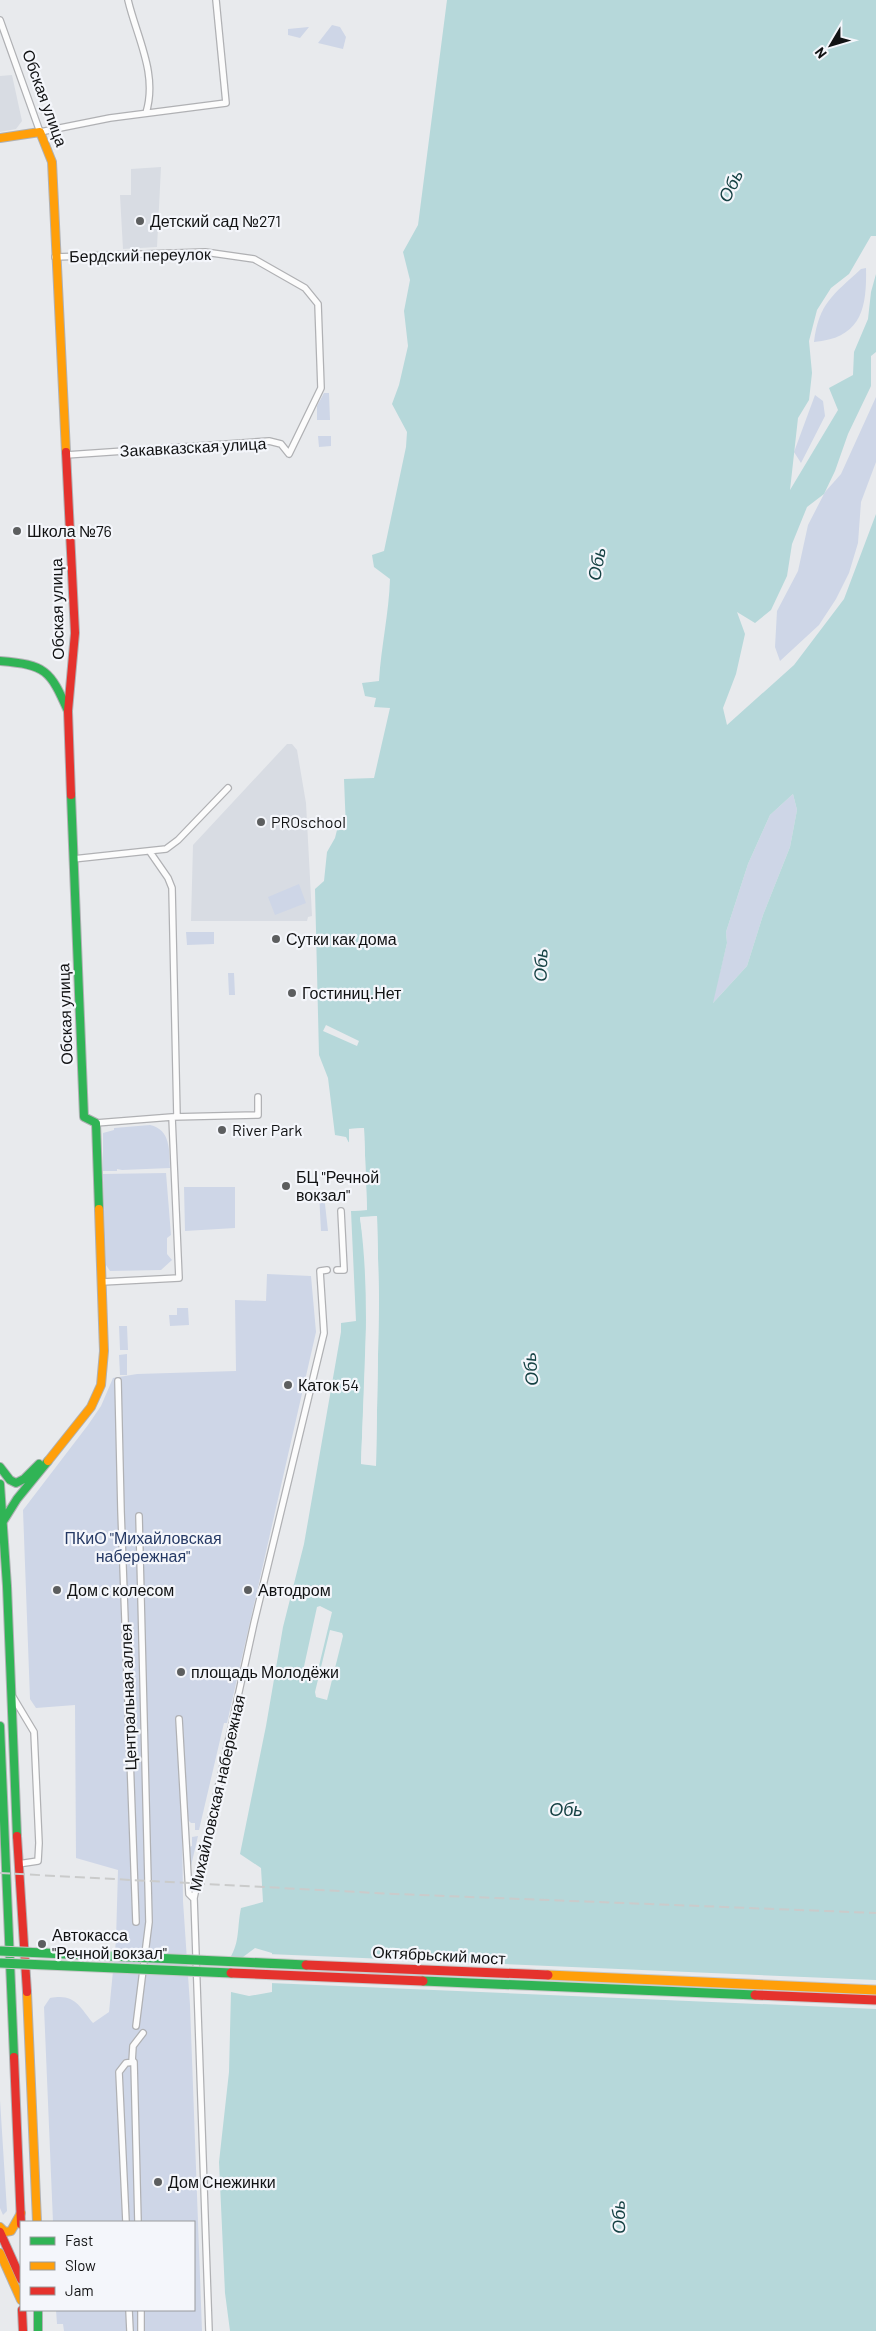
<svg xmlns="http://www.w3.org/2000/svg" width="876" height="2331" viewBox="0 0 876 2331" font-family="Barlow,sans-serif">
<rect width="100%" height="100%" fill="#e8eaed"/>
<!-- built -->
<path fill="#d8dce3" d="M12 75 22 121 16 129 0 132V76Z
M161 167 157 247 123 249 120 195H131V169Z
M287 744H292L297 750 306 803 312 916 308 917 307 921H191L193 845Z"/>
<!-- green -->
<path fill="#ced6e7" d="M332 25 340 27 346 37 343 49 318 43Z
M309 27 300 38 288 35V29Z
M866 268C867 309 861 338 814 342 819 303 833 295 861 269Z
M324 393H329L330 420H317V406Z
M815 395 823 401 825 416 801 463 794 452Z
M876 397V462L861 502 858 543 849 573 836 599 819 625 780 661 775 647 777 611 798 571 808 525 825 492 841 474Z
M318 436H331V446L319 447Z
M793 794 797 810 790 847 763 915 747 966 712 1004 727 943 726 932 748 864 770 815Z
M299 884 306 903 275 915 268 897Z
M186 932H214V944L187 945Z
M228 973H234L235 995H229Z
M150 1125C171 1130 169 1150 170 1168L122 1170 117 1169V1171H103V1133L114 1130V1128Z
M166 1173 171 1235 167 1238V1254L172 1260 161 1270 110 1271 106 1265 103 1174Z
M184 1187H235V1228L185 1231Z
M321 1193 324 1195 328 1231H321L319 1194Z
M267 1274 311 1276 316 1332 227 1723H224L199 1830H195V1823H191L187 1819H182L183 1901 190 2005 202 2331H64L63 2324H57L56 2310H194V2222H53L44 2007 50 1998C75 1993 79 2006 93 2023L109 2012 116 1940 118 1870 76 1858 75 1705 36 1708 30 1699 23 1510 88 1425 101 1406 113 1378 137 1374 236 1371 235 1300 266 1301Z
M177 1308H188L189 1325 170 1326 169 1315H177Z
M119 1326H127L128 1350H120Z
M127 1354V1375H120L119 1355Z
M198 1836 191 1866 189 1847 192 1846V1837Z
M0 2100 7 2211 3 2215 0 2208Z"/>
<!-- water -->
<path fill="#b6d8da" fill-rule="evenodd" d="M447 0H876V236H871L849 274 831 288 817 310 809 341 812 373 809 400 798 418 790 490 838 410 829 388 853 375 854 352 868 319 871 292 876 274V352L871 356V386L848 434 835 471 824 494 807 507 792 544 787 576 771 610 755 623 737 612 745 634 736 674 723 708 727 725 794 665 844 599 876 514V2331H230L225 2293 219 2162 229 2072 231 1992 249 1996 272 1992V1953L255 1948 243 1957 230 1958C240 1942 237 1927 241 1908L263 1902 261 1868 240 1854 266 1726 283 1627 304 1544 341 1332V1323L356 1321 351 1211 367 1210 364 1128 349 1129V1143L346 1137 335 1135 328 1078 319 1055 315 889 324 881 327 852 335 838 337 830H346L344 779 374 778 390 708 374 707 376 698 365 696 362 683 379 681C381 647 389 613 390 579L374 567 372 555 384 551 406 447 407 432 392 404 399 385 408 346 404 311 410 280 403 252 418 225ZM793 794 797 810 790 847 763 915 747 966 713 1003 727 943 726 932 748 864 770 815ZM377 1216 379 1299 376 1465 361 1464C364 1382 371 1299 360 1218Z"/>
<!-- pier -->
<path fill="#e8eaed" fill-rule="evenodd" d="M326 1025 359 1041 357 1046 323 1031Z
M364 1128 367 1210 351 1211V1208H364L361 1131H351L352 1144 349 1145 346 1143 349 1142V1129Z
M377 1216 379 1299 376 1466 361 1464 367 1301 365 1251 360 1217ZM374 1218 377 1299 374 1463 364 1462 369 1301 363 1219Z
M320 1606 332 1612 317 1674 315 1676 303 1671 317 1607Z
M330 1630 342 1633 343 1636 327 1700 316 1697 315 1692Z
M268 1954 876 1980V2009L270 1983V1955Z"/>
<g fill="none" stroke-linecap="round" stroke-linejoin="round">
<!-- street casing -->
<g stroke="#b0b1b4" stroke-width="8">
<path id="street" d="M128 0C137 38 158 74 146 113
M0 20 40 132 110 118 226 103 216 0
M55 257 205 252 254 259 305 288 318 304 321 388 289 454 281 444 269 441 66 455
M150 852 168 878 172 888 177 1117
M73 859 166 849 178 840 228 788
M96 1123 172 1117 258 1115V1097
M337 1270H344L341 1211
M102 1282 179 1278 172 1117
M118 1381 121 1511 136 1922
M13 1697 34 1732 39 1843 38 1861 18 1864
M179 1719 189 1894 193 1898
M136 2026 149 1922 139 1516
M132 2062 133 2046 143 2033
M126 2222 119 2072 126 2063 134 2062 138 2222
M129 2310 130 2331
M141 2310V2331
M209 2331 194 1898 254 1623 324 1333 320 1271 327 1270"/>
</g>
<!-- fast casing -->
<g stroke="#b0b1b4" stroke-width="10">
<path id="fast" d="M0 661C46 665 50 670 68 711
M71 795 84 1117 96 1123 99 1209
M0 1467 10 1480 16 1483 24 1479 39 1464
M0 1484 7 1586 17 1836
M2 1523 17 1499 48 1461
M0 1726 14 2057
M38 2310V2331"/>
</g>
<!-- slow casing -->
<g stroke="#b0b1b4" stroke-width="10">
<path id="slow" d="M0 138 40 132 52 162 66 452
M48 1461 91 1407 101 1385 104 1351 99 1209
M27 1992 37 2222
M0 2227 5 2232 11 2231 21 2213
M0 2253 21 2300"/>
</g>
<!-- jam casing -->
<g stroke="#b0b1b4" stroke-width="10">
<path id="jam" d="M66 452 75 633 68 711 71 795
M17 1836 27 1992
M14 2057 21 2224
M0 2232 21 2279
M22 2310 23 2331"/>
</g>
<!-- street -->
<use href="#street" stroke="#fcfcfc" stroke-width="5.5"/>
<!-- fast -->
<use href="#fast" stroke="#30b455" stroke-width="8"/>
<!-- slow -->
<use href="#slow" stroke="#ff9f0a" stroke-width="8"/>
<!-- jam -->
<use href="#jam" stroke="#e5322d" stroke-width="8"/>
<!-- rail -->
<path stroke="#cacbcb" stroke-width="2" stroke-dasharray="10 5" stroke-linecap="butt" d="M0 1873 395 1894 876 1913"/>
<!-- fast-bridge casing -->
<g stroke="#c7c8c9" stroke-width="11" stroke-linecap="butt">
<path id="fast-bridge" d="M0 1951 306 1965
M0 1963 231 1973
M423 1981 755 1995"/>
</g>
<!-- slow-bridge casing -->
<g stroke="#c7c8c9" stroke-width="11" stroke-linecap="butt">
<path id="slow-bridge" d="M548 1975 876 1990"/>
</g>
<!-- jam-bridge casing -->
<g stroke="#c7c8c9" stroke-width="11" stroke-linecap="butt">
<path id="jam-bridge" d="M306 1965 548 1975
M231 1973 423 1981
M755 1995 876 2000"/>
</g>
<!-- fast-bridge -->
<use href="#fast-bridge" stroke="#30b455" stroke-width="9"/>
<!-- slow-bridge -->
<use href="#slow-bridge" stroke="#ff9f0a" stroke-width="9"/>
<!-- jam-bridge -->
<use href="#jam-bridge" stroke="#e5322d" stroke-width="9"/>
</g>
<!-- markers -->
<g fill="#5c5e5f" stroke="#f4f6fb" stroke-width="2">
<circle cx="140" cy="221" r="5"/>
<circle cx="17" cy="531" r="5"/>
<circle cx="261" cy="822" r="5"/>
<circle cx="276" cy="939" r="5"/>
<circle cx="292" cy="993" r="5"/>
<circle cx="222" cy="1130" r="5"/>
<circle cx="286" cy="1186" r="5"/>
<circle cx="288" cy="1385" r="5"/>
<circle cx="57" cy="1590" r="5"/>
<circle cx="248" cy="1590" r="5"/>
<circle cx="181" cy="1672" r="5"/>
<circle cx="42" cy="1944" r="5"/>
<circle cx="158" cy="2182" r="5"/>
</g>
<g text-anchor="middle" stroke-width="4.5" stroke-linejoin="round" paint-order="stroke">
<!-- street labels -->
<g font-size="16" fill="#111213" stroke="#f4f6fb">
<text transform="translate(45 98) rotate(70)" y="6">Обская улица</text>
<text transform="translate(140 255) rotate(-1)" y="6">Бердский переулок</text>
<text transform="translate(193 447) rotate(-3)" y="6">Закавказская улица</text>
<text transform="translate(57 609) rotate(-91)" y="6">Обская улица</text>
<text transform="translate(65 1014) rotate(-92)" y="6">Обская улица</text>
<text transform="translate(128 1697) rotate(-92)" y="6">Центральная аллея</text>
<text transform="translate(217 1793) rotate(-77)" y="6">Михайловская набережная</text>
<text transform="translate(439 1955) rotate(3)" y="6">Октябрьский мост</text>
</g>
<!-- poi labels -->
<g font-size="16" fill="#111213" stroke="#f4f6fb" text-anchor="start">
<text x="150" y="227">Детский сад №271</text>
<text x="27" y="537">Школа №76</text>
<text x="271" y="828">PROschool</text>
<text x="286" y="945">Сутки как дома</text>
<text x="302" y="999">Гостиниц.Нет</text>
<text x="232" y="1136">River Park</text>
<text x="296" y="1183">БЦ "Речной<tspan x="296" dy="18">вокзал"</tspan></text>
<text x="298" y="1391">Каток 54</text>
<text x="67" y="1596">Дом с колесом</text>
<text x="258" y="1596">Автодром</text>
<text x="191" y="1678">площадь Молодёжи</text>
<text x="52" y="1941">Автокасса<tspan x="52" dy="18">"Речной вокзал"</tspan></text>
<text x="168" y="2188">Дом Снежинки</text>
</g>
<!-- park labels -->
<g font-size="16" fill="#253964" stroke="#f4f6fb">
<text x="143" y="1544">ПКиО "Михайловская<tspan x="143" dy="18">набережная"</tspan></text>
</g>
<!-- water labels -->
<g font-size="18" font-style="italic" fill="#164244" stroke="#f4f6fb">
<text transform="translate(731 186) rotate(-64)" y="6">Обь</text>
<text transform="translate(597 564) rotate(-80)" y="6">Обь</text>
<text transform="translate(541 965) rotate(-88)" y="6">Обь</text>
<text transform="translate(531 1369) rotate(-95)" y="6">Обь</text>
<text x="566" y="1816">Обь</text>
<text transform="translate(619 2217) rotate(-91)" y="6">Обь</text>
</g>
</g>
<!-- legend -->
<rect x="20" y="2221" width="175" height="90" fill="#f4f6fb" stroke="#999b9e"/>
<rect x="30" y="2237" width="25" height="8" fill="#30b455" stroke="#999b9e"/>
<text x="65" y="2246" font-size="15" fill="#111213">Fast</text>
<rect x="30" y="2262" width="25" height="8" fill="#ff9f0a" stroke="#999b9e"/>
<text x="65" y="2271" font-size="15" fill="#111213">Slow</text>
<rect x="30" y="2287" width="25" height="8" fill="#e5322d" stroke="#999b9e"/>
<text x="65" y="2296" font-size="15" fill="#111213">Jam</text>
<!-- north arrow -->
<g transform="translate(831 45) rotate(232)" stroke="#f4f6fb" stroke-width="4" paint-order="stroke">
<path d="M0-4L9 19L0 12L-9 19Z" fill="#111213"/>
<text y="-8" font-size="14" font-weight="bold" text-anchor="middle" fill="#111213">N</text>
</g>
</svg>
